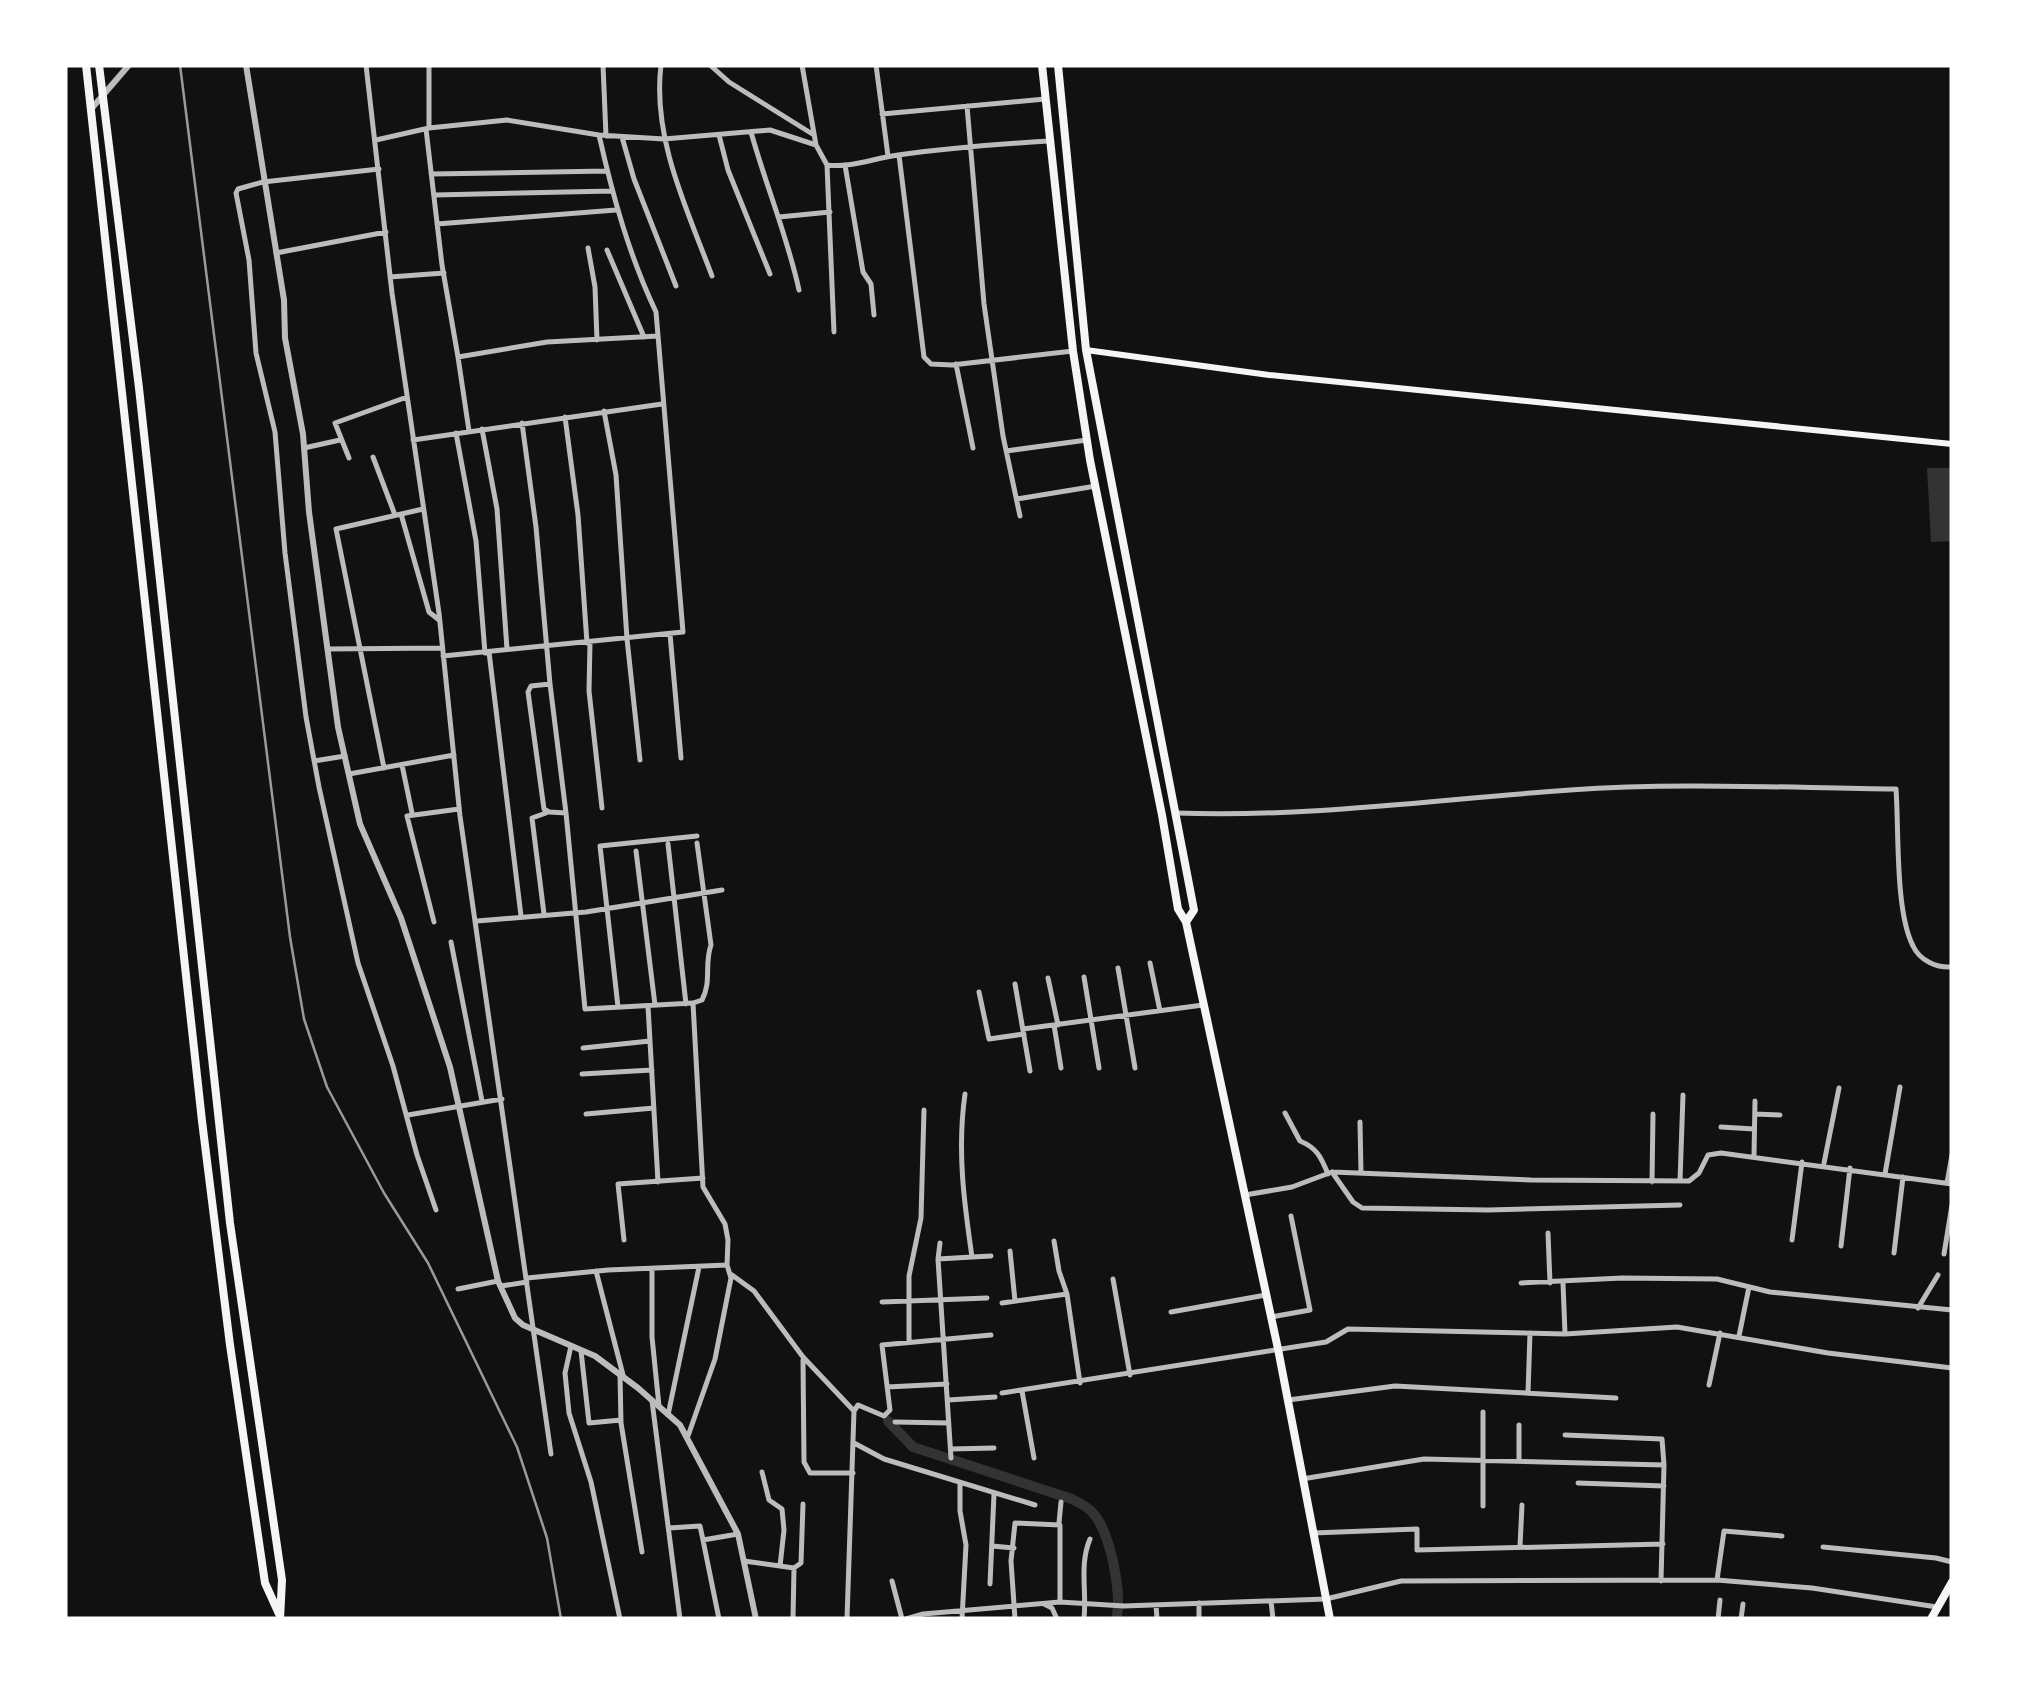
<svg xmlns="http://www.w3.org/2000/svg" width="2017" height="1684" viewBox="0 0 2017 1684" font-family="'PT Sans Narrow',sans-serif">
<rect width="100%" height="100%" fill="#111"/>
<!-- water -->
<path fill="#333" d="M1927 468H1952V541L1931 542Z"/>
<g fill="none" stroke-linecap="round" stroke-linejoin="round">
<!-- canal -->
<path stroke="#333" stroke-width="10" d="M888 1421 913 1447 1072 1499C1079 1503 1087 1506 1092 1512 1110 1530 1123 1595 1116 1619"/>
<!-- minor -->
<path stroke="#bcbcbc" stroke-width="5" d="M366 65 392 293 439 613 460 816 551 1454
M429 65V128
M603 65 606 136
M661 65C652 138 687 209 712 276
M710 65 729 82 814 135
M802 65 816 145 827 165C851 168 875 158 898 155 948 148 999 144 1049 141
M876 65 888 156
M967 106 984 304 1003 436 1020 516
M882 114 1045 99
M426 129 442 265 458 357
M751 132C766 186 787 235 799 290
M719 135 728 170 770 274
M622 137 634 179 676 286
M376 140 429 128 507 120 599 135 664 139 770 130 816 145
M899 155 924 357 931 364 952 365 1073 351
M827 165 834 332
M845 165 863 272 871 284 874 315
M379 169 263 182 238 189 236 193 249 260 256 353 275 432 285 553 306 717 319 787 358 963 393 1066 417 1155 436 1210
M431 174 607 171
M435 195 612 191
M779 217 830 212
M437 224 616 210
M588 248 595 287 597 340
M607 250 644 337
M276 253 386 232
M390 277 444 273
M956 364 973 448
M604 411 616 475 627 639 640 760
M565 417 578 515 587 643
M522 423 536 527 550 684 531 686 528 692 544 809 549 812 566 813 585 1009 693 1003
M482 429 497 509 507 649
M469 431 458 357 547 342 658 336
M456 433 476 541 485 653
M413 440 662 404
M304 448 340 440
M1006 451 1087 440
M373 457 395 515
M349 458 335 423 407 397
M1017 499 1096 486
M401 514 429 612 439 620
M670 634 681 758
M590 643 589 691 602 808
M328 649 442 648
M489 652 521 916
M443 656 683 632 656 312C629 255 613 197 599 135
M550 684 566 813
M314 761 345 756
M402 765 412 813
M384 768 336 529 423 509
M349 774 454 755
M1176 813C1308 818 1440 799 1570 790 1679 782 1788 788 1896 789 1899 830 1895 911 1913 946 1920 961 1937 968 1952 967
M668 844 686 1004
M636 851 655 1005
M544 914 532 818 546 813
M477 921 586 912 722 890
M434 922 407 816 459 809
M451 942 482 1101
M1150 963 1160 1011
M1118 968 1135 1068
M1084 977 1099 1068
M1048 978 1058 1025
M1015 984 1030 1071
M979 992 989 1039 1024 1034
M648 1006 658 1182
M618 1007 600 846 697 836
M1054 1025 1061 1068
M1023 1029 1203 1005
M583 1048 650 1041
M582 1074 652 1070
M1285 1113 1300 1141C1317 1148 1321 1157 1328 1174
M586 1114 654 1108
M1755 1114 1780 1115
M408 1115 502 1099
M1360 1122 1361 1173
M1721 1127 1754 1129
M1754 1156 1755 1101
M1824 1163 1839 1088
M1332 1172 1353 1202 1362 1208 1488 1210 1680 1205
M1885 1174 1900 1087
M1680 1181 1683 1095
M1652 1182 1653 1114
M1947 1183 1952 1155
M1245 1195 1292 1187 1332 1172 1531 1180 1689 1181 1699 1173 1708 1155 1721 1153 1952 1184
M1548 1233 1550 1283
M624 1240 618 1184 703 1178
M1792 1240 1802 1162
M1054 1241 1059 1271 1067 1294 1080 1383
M1841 1246 1850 1168
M1010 1251 1015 1301
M1894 1253 1903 1177
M1944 1254 1952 1205
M972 1257 991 1256
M938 1259 940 1243
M652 1270V1337L659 1406
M596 1271 623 1375
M732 1275 754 1291 803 1357 854 1411 847 1619
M527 1278 608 1270 727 1265
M1113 1279 1130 1375
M1521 1283 1622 1278 1717 1279 1770 1292 1952 1310
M1563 1283 1565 1334
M501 1286 527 1282
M458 1289 498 1281
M882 1302 987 1298
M1002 1303 1067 1294
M1918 1308 1938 1275
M1171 1312 1266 1295
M1271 1317 1310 1310 1291 1216
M1739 1336 1749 1287
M909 1342V1276L921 1218 924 1110
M571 1346 565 1373 569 1413 591 1482 620 1619
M581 1351 589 1423 621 1420
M803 1360 804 1462 810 1473H853
M620 1375 621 1423 642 1552
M1709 1385 1720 1333
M887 1387 947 1384
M1022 1391 1034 1458
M1002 1393 1326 1342 1348 1329 1565 1334 1677 1327 1828 1353 1952 1368
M1528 1393 1530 1333
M948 1400 995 1397
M1288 1400 1395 1386 1616 1398
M652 1401 680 1619
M854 1411 858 1405 884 1416 890 1410 882 1345 991 1335
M668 1415 699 1267
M895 1422 949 1423
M1565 1435 1662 1439 1664 1465
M688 1436 715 1359 731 1278 727 1265 728 1240 725 1224 703 1187 693 1003 702 1000C712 981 704 964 711 945L697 843
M854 1443 884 1459 1035 1505
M951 1449 994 1448
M951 1458 938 1259 972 1257C964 1202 957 1150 965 1094
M1519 1461V1425
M762 1472 769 1500 782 1509 784 1530 780 1566
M1302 1479 1424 1459 1664 1465 1661 1581
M1578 1483 1664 1486
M960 1484V1511L966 1545 962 1619
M1483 1506V1412
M1059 1523 1061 1502
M669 1528 700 1526 703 1540 738 1534
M1313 1533 1417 1529V1550L1663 1544
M703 1540 719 1619
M992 1546 1014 1548
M1520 1546 1522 1505
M1823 1547 1936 1558 1952 1562
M744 1561 794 1568
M1717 1580 1724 1531 1782 1536
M892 1581 902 1619
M990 1584 994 1494
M1271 1601 1273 1619
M1199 1603V1619
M1044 1604 1052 1608 1057 1619
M1156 1605 1157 1619
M793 1619 794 1568 801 1563 803 1504
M906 1619 923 1614 1060 1602 1124 1606 1326 1599 1401 1581 1717 1580 1812 1588 1937 1607
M1015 1619 1011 1561 1015 1523 1060 1525V1602
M1084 1619C1087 1591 1079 1565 1090 1539
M1718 1619 1720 1600
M1741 1619 1743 1604"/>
<!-- tertiary -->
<path stroke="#bcbcbc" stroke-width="6" d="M246 65 284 300 285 338 303 434 309 512 338 727 360 824 401 918 450 1067 498 1281 515 1318 523 1325 595 1356 638 1388 680 1425 738 1534 756 1619
M92 108 129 65"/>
<!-- secondary -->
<path stroke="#f5f5f5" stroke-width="6" d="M1086 350 1269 375 1952 444"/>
<!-- primary -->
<path stroke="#f5f5f5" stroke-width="8" d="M86 65 202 1121 230 1345 265 1583 280 1616
M99 65 139 388 230 1223 282 1580 280 1619
M1931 1619 1952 1582"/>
<!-- trunk -->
<path stroke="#f5f5f5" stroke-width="8" d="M1042 65 1073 351 1090 460 1162 815 1178 909 1186 922 1278 1349 1330 1619
M1058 65 1086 350 1194 910 1186 922"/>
<!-- rail -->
<path stroke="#9a9a9a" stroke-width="2.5" d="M180 65 290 937 304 1019 327 1087 384 1193 428 1263 517 1447 547 1538 561 1619"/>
</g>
<!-- border -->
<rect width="2017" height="1684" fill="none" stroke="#ffffff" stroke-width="135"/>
</svg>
